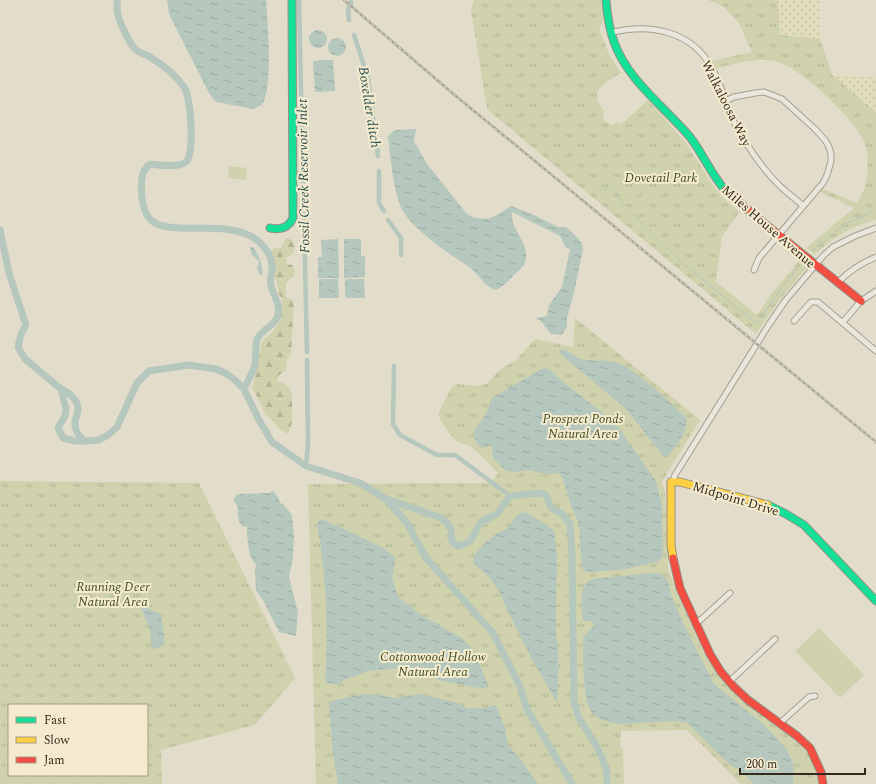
<svg xmlns="http://www.w3.org/2000/svg" width="876" height="784" viewBox="0 0 876 784" font-family="Spectral,serif">
<defs>
<pattern id="farmland-dots" width="8" height="8" patternUnits="userSpaceOnUse"><rect width="8" height="8" fill="#e1dcba"/><path d="M2 2h.1M6 6h.1" fill="none" stroke="#c2bd9f" stroke-width="1.8" stroke-linecap="round"/></pattern>
<pattern id="forest-firs" width="22" height="20" patternUnits="userSpaceOnUse"><rect width="22" height="20" fill="#cfd2ac"/><path d="M5 1l3.5 6h-7zM16 11l3.5 6h-7z" fill="#b2b494"/></pattern>
<pattern id="park-tufts" width="24" height="20" patternUnits="userSpaceOnUse"><rect width="24" height="20" fill="#cfd2ac"/><path d="M3 7l-1-3M5 7V3M7 7l1-3M15 17l-1-3M17 17v-4M19 17l1-3" fill="none" stroke="#b2b494"/></pattern>
<pattern id="water-ripples" width="26" height="14" patternUnits="userSpaceOnUse"><rect width="26" height="14" fill="#b6c7bd"/><path d="M2 4q2-2 4 0t4 0M15 11q2-2 4 0t4 0" fill="none" stroke="#9daba2"/></pattern>
</defs>
<rect width="100%" height="100%" fill="#e2dcca"/>
<!-- farmland -->
<path fill="url(#farmland-dots)" d="M778 0H819L820 39 779 35Z
M832 75 876 77V112Z"/>
<!-- forest -->
<path fill="url(#forest-firs)" d="M288 238 293 241 295 247 293 254 286 258 287 264 292 265 295 270 294 276 286 283V297L294 300 291 354 287 360 286 370 278 376 277 381 283 383 290 389 292 396V423L288 434 279 428 270 418 265 415 261 404 252 388 258 365 262 341 272 333 281 319 282 300 279 294 275 276V266L271 251 274 248H281L285 239Z"/>
<!-- park -->
<path fill="url(#park-tufts)" fill-rule="evenodd" d="M474 0H601L603 21 599 29 609 54 621 73C604 83 588 90 604 111L603 116 605 122 612 125 618 122 621 125 648 100 686 143 717 191 726 201 740 212 722 236 716 282 757 315 772 293 795 266 799 260 808 266 778 302 756 334 487 109 471 10Z
M708 0H778L780 35 820 39 832 75 876 112V220C852 225 833 238 815 254L806 248 854 208 820 192 823 189 857 203C859 198 863 193 865 187 868 177 869 154 865 144 858 122 801 68 778 62 757 57 738 63 717 68L712 61 752 52 739 23 723 6Z
M575 318 700 420 667 473 662 483 665 492 668 567 675 588 704 653 722 681 734 694 794 740 809 754 818 769V784H741L687 730 621 731 620 747 623 748 624 784H316L308 484 491 483 498 473C490 465 478 452 470 446 466 444 462 444 458 442 451 437 441 423 438 414L451 388 457 384 477 386 486 384 501 369 517 359 535 339 573 347Z
M0 481 199 483 295 678 255 725 161 750 162 784H0ZM9 705H147V775H9Z"/>
<!-- garden -->
<path fill="#cfd2ac" d="M229 166 247 168 246 180 228 178Z
M647 190 654 197 643 208 636 202Z
M819 628 864 675 840 698 795 651Z"/>
<!-- water -->
<path fill="url(#water-ripples)" d="M167 0H266C268 21 273 89 262 105L253 109 217 102 214 100 208 91 169 14Z
M309 39a9 9 0 1 1 18 0a9 9 0 1 1-18 0Z
M328 47a9 9 0 1 1 18 0a9 9 0 1 1-18 0Z
M325 60H333L335 91 315 92 313 61Z
M416 129 414 141 427 164 467 214C486 224 494 217 511 206L532 214 558 227H566C572 233 583 240 583 249L574 293 567 318V326L564 332 561 335 551 334 541 321 536 318 547 316 549 305 562 287 570 249 566 248 560 236 512 212C510 231 531 242 525 263 523 267 518 271 515 274 509 280 503 288 495 290 483 285 478 273 468 266 448 253 408 227 400 205 392 183 391 159 388 136L395 130Z
M338 239 339 278H318V257H322L321 240Z
M344 239H361V256H365V277L344 278Z
M250 247H253C258 253 264 267 262 275L259 274 257 268 259 261 252 255Z
M319 279H337L338 280 339 297 337 298H319Z
M347 279H364L365 298H347L345 296V280Z
M562 349C569 350 574 357 581 359 592 362 604 359 615 362 634 367 672 404 687 419 687 433 677 446 668 456H663L627 410 563 356 559 352Z
M543 368 549 369 566 384 605 415 617 426 656 481 662 505 663 551V557L657 562 620 570 586 572 582 569 579 524 571 506 566 488 561 475 557 473 546 474 528 470 513 472 505 470 493 458 492 445 481 448 476 442 474 436 475 430 486 414 492 398Z
M273 491 278 497 280 503 283 504 292 515 294 536 293 557 289 578 298 612 296 636 279 632 263 600 256 591 255 570 256 564C248 559 247 536 247 527L242 526C240 523 238 520 238 516 237 510 240 505 233 501L236 495 239 494 269 493Z
M523 512 527 513 547 525 554 531 557 554 556 628 559 665 557 703 532 659 507 610 500 593 490 578 473 563C472 553 487 541 495 535 498 532 503 532 506 529 513 524 513 515 523 512Z
M322 519 382 547 395 557V562L392 577 398 597 421 615 462 638 475 653 487 682V687L484 689 442 681 409 668H401L368 671 344 680 339 684 327 683 325 681C329 630 326 574 317 524L319 521Z
M652 573 661 574 668 581 671 595 684 625 714 684 762 723 786 748 792 760 794 770 793 784H754L739 769 733 767 725 760 687 723 678 721 617 724C609 722 599 720 593 714 581 700 584 656 583 637L593 627 594 624 591 621H583C582 607 577 587 592 579Z
M140 605 161 614C162 625 165 635 164 646L152 649 150 630Z
M363 694 380 695 396 698 420 694 458 703 467 708H482L496 705 505 728 508 745 521 760 538 784H338L333 755 329 702 348 697Z"/>
<g fill="none" stroke-linecap="round" stroke-linejoin="round">
<!-- stream -->
<path stroke="#b6c7bd" stroke-width="1" d="M604 190 608 188 613 190 624 205
M628 209 680 261 757 324 759 322
M812 251 847 223 862 217 873 210
M761 318 767 308 798 267"/>
<!-- canal -->
<path stroke="#b6c7bd" stroke-width="4.5" d="M299 0 307 352
M349 20 348 9 351 4V0
M354 35 368 78 378 156
M379 171V203L384 211
M388 220 401 238V255
M394 366 393 424 400 435 437 455H455L510 496
M306 466 308 444 307 360"/>
<!-- river -->
<path stroke="#b6c7bd" stroke-width="7" d="M117 0C117 5 117 11 118 15 120 23 130 45 136 50 140 53 146 55 150 57 163 65 176 75 184 87 191 97 195 154 186 162 178 168 160 165 150 164 147 166 145 169 143 173 140 185 141 208 149 218 153 223 161 226 168 227 194 231 220 224 246 234 258 238 271 252 272 265 273 272 269 278 271 286 274 296 282 307 277 318 272 328 260 330 257 340 255 348 256 357 255 364 253 373 247 382 244 389
M0 230 9 273 26 325 21 334 18 347 25 359 61 389 66 409 65 416 58 428 63 438 75 441H88L99 440 108 435 117 427 137 383 149 371 189 365 216 369 227 374 235 380 244 389 259 420 272 442 306 466 360 483 386 499 407 523 426 558 493 633 519 684 527 709 572 784
M61 389C68 391 79 401 78 410 78 414 75 418 75 422 74 429 79 436 84 441
M387 499 441 518 446 522 451 529V534L452 542 458 546 467 543 471 540 481 522 497 514 510 496 540 493 546 495 551 508 561 513 570 524 572 554 574 703 579 718 597 747 607 770V784"/>
<!-- street casing -->
<g stroke="#a7a194" stroke-width="7">
<path id="street" d="M610 33C649 23 691 30 712 68 723 87 727 110 738 130 750 150 763 170 780 186 787 193 796 199 803 206
M725 101 734 97 755 93 764 92 772 95 782 99 815 129 825 140 829 147 831 154V161L827 175 823 183 759 258 754 270
M837 283C848 272 861 263 876 257
M794 321 811 302H818L876 351
M843 322 861 301 876 291
M673 481 675 475 768 326 785 301 824 255 833 247 855 236 876 228
M696 624 730 593
M729 682 775 639
M780 723 809 697 815 696"/>
</g>
<!-- fast casing -->
<g stroke="#969084" stroke-width="9">
<path id="fast" d="M606 0C607 14 609 28 614 42 628 81 664 106 690 137 703 154 711 174 725 190
M270 228C281 230 288 228 293 218L292 0
M768 505 786 514 804 525 876 601"/>
</g>
<!-- slow casing -->
<g stroke="#969084" stroke-width="9">
<path id="slow" d="M673 558 671 545V482H680L768 505"/>
</g>
<!-- jam casing -->
<g stroke="#969084" stroke-width="9">
<path id="jam" d="M725 190 754 215 861 301
M673 558 680 588 710 654 721 672 734 687 748 700 797 736 810 748 821 772 823 784"/>
</g>
<!-- street -->
<use href="#street" stroke="#eae6db" stroke-width="5"/>
<!-- fast -->
<use href="#fast" stroke="#16e098" stroke-width="7"/>
<!-- slow -->
<use href="#slow" stroke="#ffcf43" stroke-width="7"/>
<!-- jam -->
<use href="#jam" stroke="#f24e42" stroke-width="7"/>
<!-- rail casing -->
<g stroke="#a9a69c" stroke-width="2.5">
<path id="rail" d="M344 0 451 92 876 442"/>
</g>
<!-- rail -->
<use href="#rail" stroke="#f4ebcf" stroke-width="1" stroke-dasharray="3" stroke-linecap="butt"/>
</g>
<g text-anchor="middle" stroke-width="4" stroke-linejoin="round" paint-order="stroke">
<!-- street labels -->
<g font-size="13" fill="#34291d" stroke="#f4ebcf">
<text transform="translate(727 103) rotate(63)" y="5">Walkaloosa Way</text>
<text transform="translate(769 226) rotate(41)" y="5">Miles House Avenue</text>
<text transform="translate(736 498) rotate(17)" y="5">Midpoint Drive</text>
</g>
<!-- park labels -->
<g font-size="13" font-style="italic" fill="#425024" stroke="#f4ebcf">
<text x="661" y="182">Dovetail Park</text>
<text x="583" y="423">Prospect Ponds<tspan x="583" dy="15">Natural Area</tspan></text>
<text x="113" y="591">Running Deer<tspan x="113" dy="15">Natural Area</tspan></text>
<text x="433" y="661">Cottonwood Hollow<tspan x="433" dy="15">Natural Area</tspan></text>
</g>
<!-- water labels -->
<g font-size="14" font-style="italic" fill="#2c5353" stroke="#f4ebcf">
<text transform="translate(370 107) rotate(81)" y="5">Boxelder ditch</text>
<text transform="translate(303 176) rotate(-91)" y="5">Fossil Creek Reservoir Inlet</text>
</g>
</g>
<!-- legend -->
<rect x="8" y="704" width="140" height="72" fill="#f4ebcf" stroke="#a79d88"/>
<rect x="16" y="717" width="20" height="6" fill="#16e098" stroke="#a79d88"/>
<text x="44" y="724" font-size="12" fill="#34291d">Fast</text>
<rect x="16" y="737" width="20" height="6" fill="#ffcf43" stroke="#a79d88"/>
<text x="44" y="744" font-size="12" fill="#34291d">Slow</text>
<rect x="16" y="757" width="20" height="6" fill="#f24e42" stroke="#a79d88"/>
<text x="44" y="764" font-size="12" fill="#34291d">Jam</text>
<!-- scale -->
<path d="M740 768v6h125v-6" fill="none" stroke="#34291d" stroke-width="2"/>
<text x="746" y="768" font-size="12" fill="#34291d" stroke="#f4ebcf" stroke-width="3" paint-order="stroke">200 m</text>
</svg>
